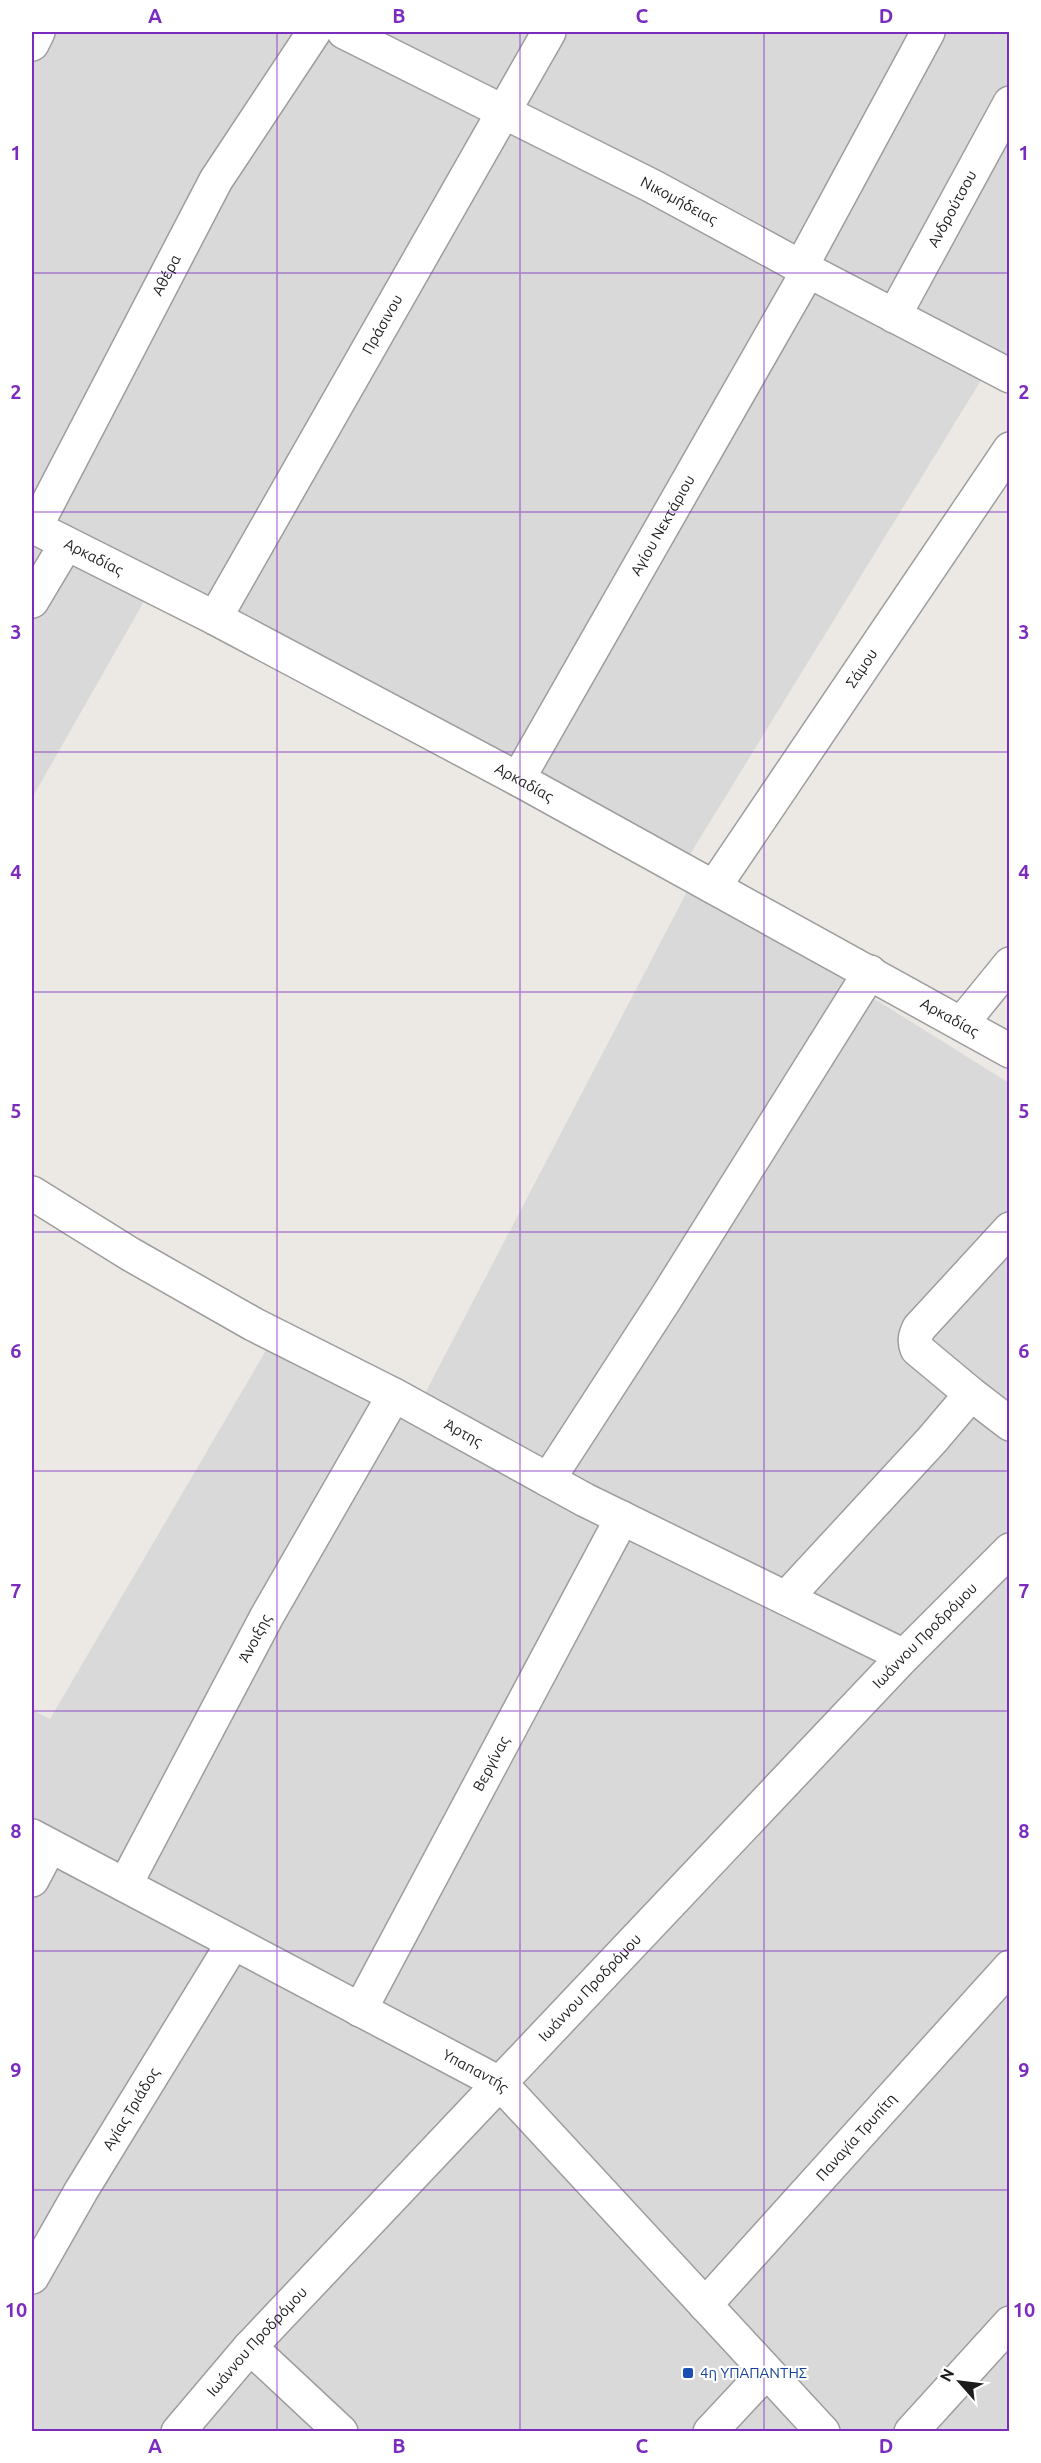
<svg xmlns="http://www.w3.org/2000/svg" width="1041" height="2463" viewBox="0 0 1041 2463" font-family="Ubuntu,sans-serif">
<rect width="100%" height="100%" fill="#ece8e3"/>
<!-- residential -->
<path fill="#dad9d9" d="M32 32H1009V381L988 369 689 856 146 598 32 798Z
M691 884 1009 1083V2431H32V1710L50 1719 271 1342 421 1401Z"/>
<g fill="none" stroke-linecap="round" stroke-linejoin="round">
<!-- minor casing -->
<g stroke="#9d9d9d" stroke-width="36">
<g id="minor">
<path id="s1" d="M344 32 652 186 801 267 1010 376"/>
<path d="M32 44 38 32"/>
<path d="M801 267 928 32"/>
<path id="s2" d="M894 316 1010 103"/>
<path id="s3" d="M32 526 215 618 518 779 1010 1051"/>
<path id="s4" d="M35 528 216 180 314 32"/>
<path d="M32 601 66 544"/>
<path id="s5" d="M215 618 549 32"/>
<path id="s6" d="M518 779 808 271"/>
<path id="s7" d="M714 887 1010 449"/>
<path d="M962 1023 1010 964"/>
<path id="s8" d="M32 1193 130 1254 253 1324 394 1395 585 1500 904 1656"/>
<path d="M971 1394 1010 1424"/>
<path d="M548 1480 666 1298 870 972"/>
<path d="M787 1597 932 1440 971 1394 917 1349C914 1341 915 1336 919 1328L1010 1229"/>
<path id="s9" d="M32 1836 501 2084 823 2432"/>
<path d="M32 1880 50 1846"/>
<path id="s10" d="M125 1885 267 1616 394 1395"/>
<path id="s11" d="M360 2010 622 1518"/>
<path id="s12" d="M32 2277 81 2191 233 1943"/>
<path id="s13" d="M705 2305 1010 1967"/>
<path d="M250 2347 341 2432"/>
<path id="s14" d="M178 2432 250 2347 904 1656 1010 1550"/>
<path d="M710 2432 766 2372"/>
<path d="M911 2432 1010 2323"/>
</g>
</g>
<!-- minor -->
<use href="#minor" stroke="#fff" stroke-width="33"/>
</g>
<!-- grid -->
<path fill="none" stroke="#7b2cbf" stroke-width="1.5" stroke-opacity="0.55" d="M277 32V2432M520 32V2432M764 32V2432M32 273H1010M32 512H1010M32 752H1010M32 992H1010M32 1232H1010M32 1471H1010M32 1711H1010M32 1951H1010M32 2190H1010"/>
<!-- markers -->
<rect fill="#1a4fb4" stroke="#fff" stroke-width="2" x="682" y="2367" width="12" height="12" rx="3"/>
<g text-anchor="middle" stroke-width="4.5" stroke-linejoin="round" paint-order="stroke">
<!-- street labels -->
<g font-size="15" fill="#1c1c1c" stroke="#fff">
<text dy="5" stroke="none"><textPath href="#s1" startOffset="375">Νικομήδειας</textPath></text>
<text dy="5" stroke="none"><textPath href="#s2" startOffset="122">Ανδρούτσου</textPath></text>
<text dy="5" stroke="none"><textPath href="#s4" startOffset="285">Αθέρα</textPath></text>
<text dy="5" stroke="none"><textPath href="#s5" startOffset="338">Πράσινου</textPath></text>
<text dy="5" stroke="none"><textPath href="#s6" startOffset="292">Αγίου Νεκτάριου</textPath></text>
<text dy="5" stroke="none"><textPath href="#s3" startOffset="69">Αρκαδίας</textPath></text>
<text dy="5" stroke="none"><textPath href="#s7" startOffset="264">Σάμου</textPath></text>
<text dy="5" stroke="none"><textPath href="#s3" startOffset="555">Αρκαδίας</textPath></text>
<text dy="5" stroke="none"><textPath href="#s3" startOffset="1041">Αρκαδίας</textPath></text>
<text dy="5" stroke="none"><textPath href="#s8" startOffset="494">Άρτης</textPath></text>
<text dy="5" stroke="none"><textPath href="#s14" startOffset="1092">Ιωάννου Προδρόμου</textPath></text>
<text dy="5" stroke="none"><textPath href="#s10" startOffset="279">Άνοιξης</textPath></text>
<text dy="5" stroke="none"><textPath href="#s11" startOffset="279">Βεργίνας</textPath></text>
<text dy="5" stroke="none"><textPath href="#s14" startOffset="606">Ιωάννου Προδρόμου</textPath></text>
<text dy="5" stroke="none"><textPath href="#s9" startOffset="502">Υπαπαντής</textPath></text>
<text dy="5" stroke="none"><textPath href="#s12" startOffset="195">Αγίας Τριάδος</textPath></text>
<text dy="5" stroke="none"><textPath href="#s13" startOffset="226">Παναγία Τρυπίτη</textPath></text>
<text dy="5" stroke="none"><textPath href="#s14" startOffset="120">Ιωάννου Προδρόμου</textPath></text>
</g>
<!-- transit labels -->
<g font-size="15" fill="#164399" stroke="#fff" text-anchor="start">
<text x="700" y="2378">4η ΥΠΑΠΑΝΤΗΣ</text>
</g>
</g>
<!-- border -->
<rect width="1041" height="2463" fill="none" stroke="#ffffff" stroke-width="66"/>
<!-- north arrow -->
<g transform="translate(960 2382) rotate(298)" stroke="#ffffff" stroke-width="4.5" paint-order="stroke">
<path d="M0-4.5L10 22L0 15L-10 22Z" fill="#1c1c1c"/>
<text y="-9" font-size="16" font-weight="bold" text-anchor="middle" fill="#1c1c1c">N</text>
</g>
<rect x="33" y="33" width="975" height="2397" fill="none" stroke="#7b2cbf" stroke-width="2"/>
<g font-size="20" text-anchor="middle" font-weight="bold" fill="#7b2cbf">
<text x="155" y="23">A</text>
<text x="399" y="23">B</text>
<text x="642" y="23">C</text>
<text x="886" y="23">D</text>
<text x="16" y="160">1</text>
<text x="1024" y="160">1</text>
<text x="16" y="399">2</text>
<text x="1024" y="399">2</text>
<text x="16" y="639">3</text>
<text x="1024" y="639">3</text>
<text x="16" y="879">4</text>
<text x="1024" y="879">4</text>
<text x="16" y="1118">5</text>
<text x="1024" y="1118">5</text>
<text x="16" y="1358">6</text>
<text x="1024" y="1358">6</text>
<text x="16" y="1598">7</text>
<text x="1024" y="1598">7</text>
<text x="16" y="1838">8</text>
<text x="1024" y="1838">8</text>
<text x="16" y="2077">9</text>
<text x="1024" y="2077">9</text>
<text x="16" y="2317">10</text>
<text x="1024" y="2317">10</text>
<text x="155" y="2453">A</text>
<text x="399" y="2453">B</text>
<text x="642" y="2453">C</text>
<text x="886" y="2453">D</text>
</g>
</svg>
